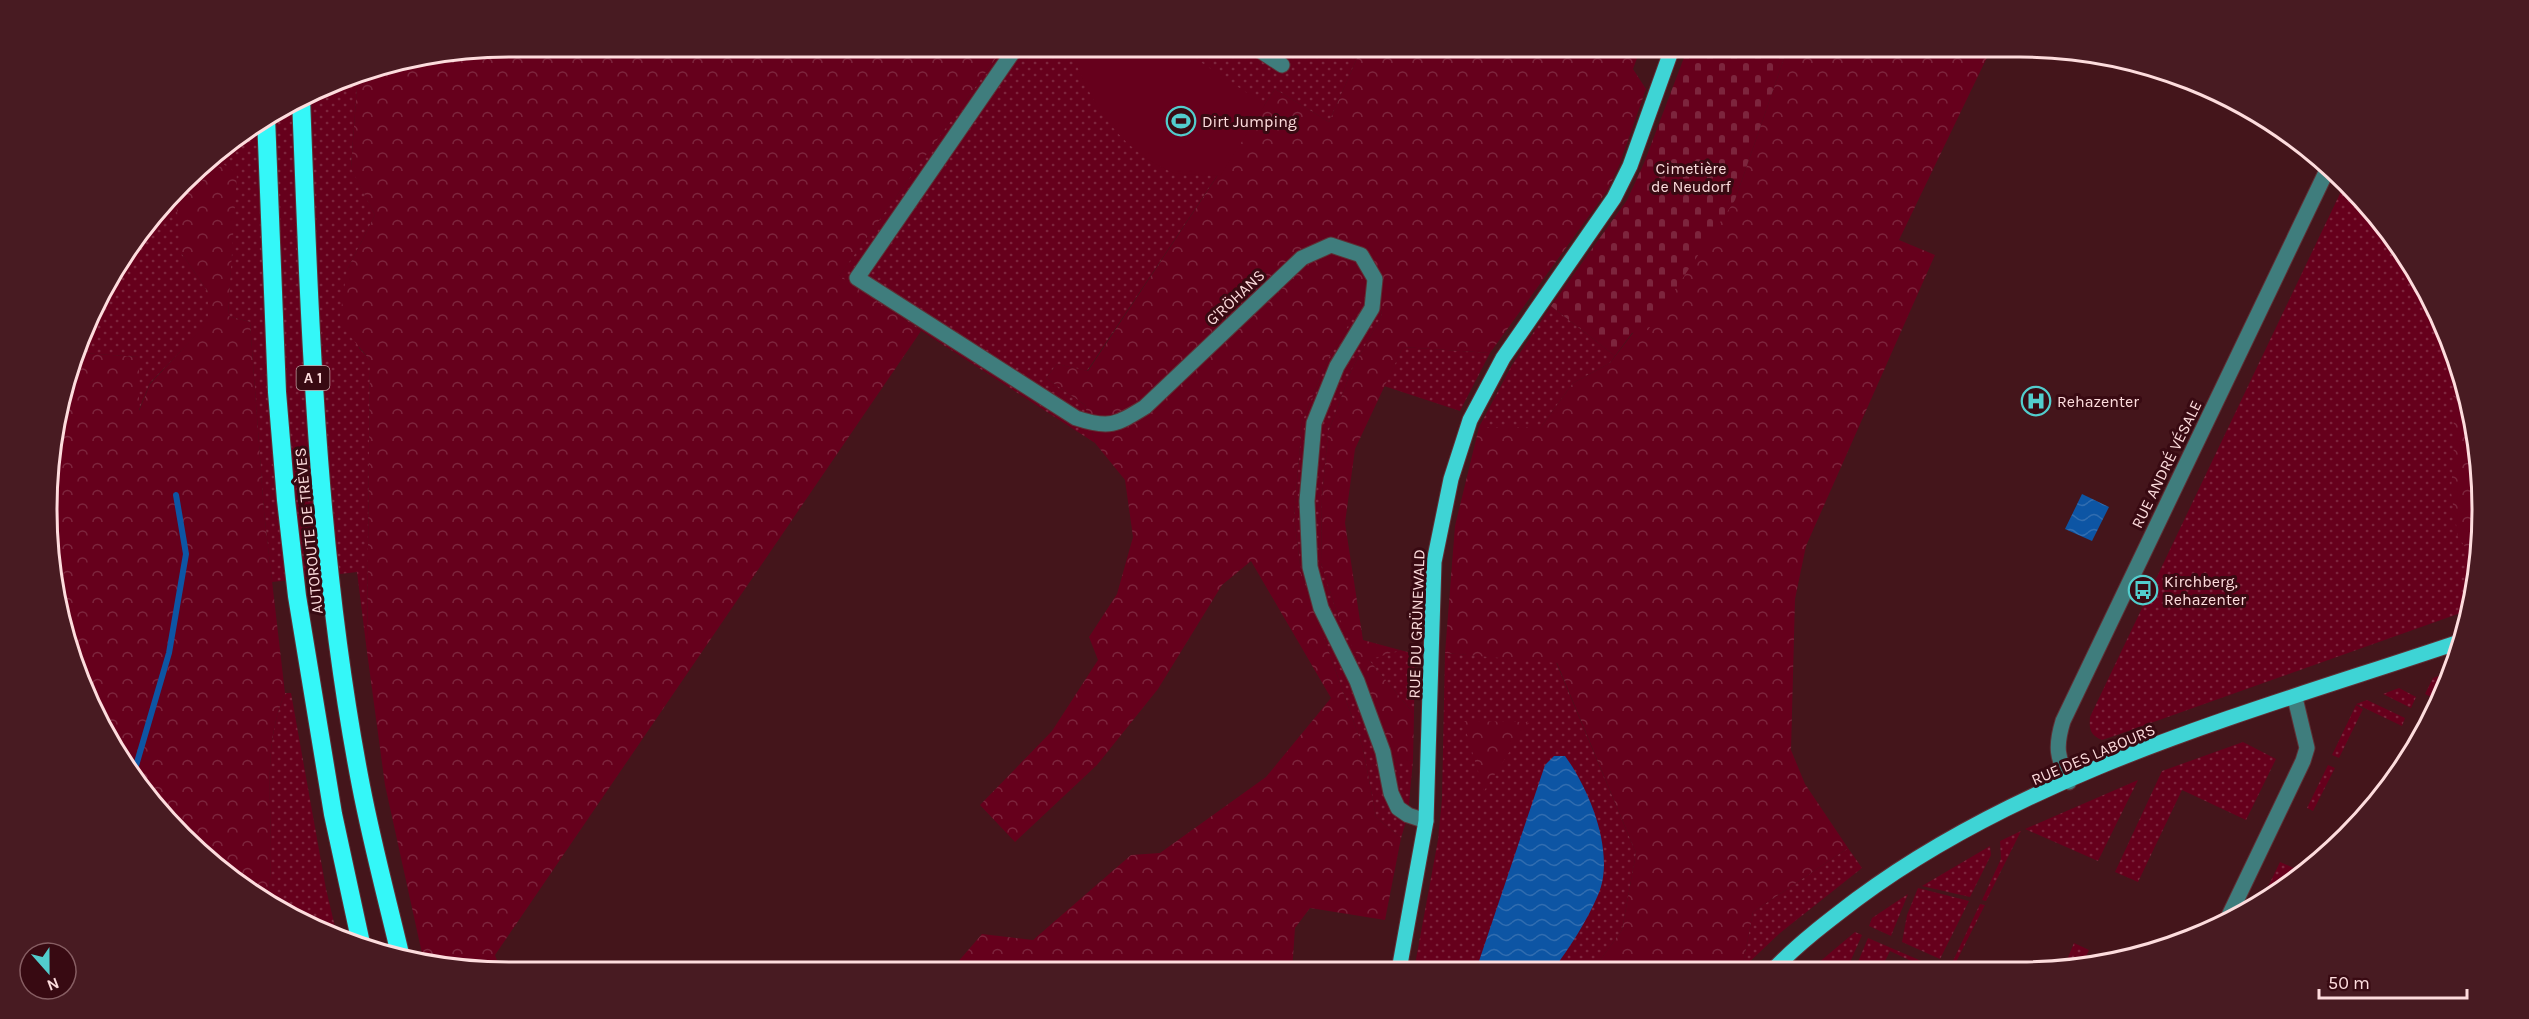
<svg xmlns="http://www.w3.org/2000/svg" width="2529" height="1019" viewBox="0 0 2529 1019" font-family="Karla,sans-serif">
<defs>
<pattern id="green-dots" width="8" height="8" patternUnits="userSpaceOnUse" patternTransform="scale(1.5)"><rect width="8" height="8" fill="#66001c"/><path d="M2 2h.1M6 6h.1" fill="none" stroke="#7d253d" stroke-width="1.8" stroke-linecap="round"/></pattern>
<pattern id="forest-crowns" width="20" height="18" patternUnits="userSpaceOnUse" patternTransform="scale(1.5)"><rect width="20" height="18" fill="#66001c"/><path d="M2 6a3 3 0 1 1 6 0M12 15a3 3 0 1 1 6 0" fill="none" stroke="#7d253d"/></pattern>
<pattern id="cemetery-stones" width="16" height="16" patternUnits="userSpaceOnUse" patternTransform="scale(1.5)"><rect width="16" height="16" fill="#66001c"/><path d="M2 7V4a2 2 0 0 1 4 0v3zM10 15v-3a2 2 0 0 1 4 0v3z" fill="#7d253d"/></pattern>
<pattern id="water-waves" width="16" height="10" patternUnits="userSpaceOnUse" patternTransform="scale(1.5)"><rect width="16" height="10" fill="#0d55a4"/><path d="M0 5q4-4 8 0t8 0" fill="none" stroke="#316db0"/></pattern>
</defs>
<rect width="100%" height="100%" fill="#44151b"/>
<!-- green -->
<path fill="url(#green-dots)" d="M1004 47H1362L1329 122 1275 89 1087 371 1057 364 1046 378 1085 405 1095 443 838 277Z
M372 69 357 86 351 167 375 215 347 270 359 348 370 360 367 652 357 572 272 582 264 512 250 322 228 316 236 172 182 254 208 292 209 322 150 383 138 412 139 357 83 353C75 279 228 146 286 106 307 91 337 82 360 71Z
M2345 183C2359 198 2374 211 2386 227 2395 238 2402 253 2410 265 2475 369 2497 490 2469 610L2117 735 2102 740C2090 735 2089 729 2090 717Z
M1375 279 1382 315 1351 371 1328 433 1322 497 1321 563 1337 613 1366 660 1395 763 1413 760 1408 815 1401 838 1376 817 1363 748 1301 573 1294 516 1302 422 1327 361Z
M1551 306 1615 356 1610 363 1573 383 1541 427H1479L1512 365Z
M1403 347 1490 353 1460 411 1384 386Z
M1400 650 1415 654 1414 714 1368 659Z
M1445 653 1556 662 1636 853 1622 930 1593 970H1414L1438 840 1442 799Z
M2452 671 2437 700 2425 694 2433 678Z
M2399 688 2416 697 2411 708 2383 694Z
M285 693H291L326 889 337 935 268 898C278 830 257 758 285 693Z
M2367 700 2405 718 2402 726 2356 704Z
M2356 705 2363 709 2339 758 2332 755Z
M2243 742 2276 759 2246 820 2182 790 2138 882 2115 872 2162 771Z
M2328 765 2335 768 2313 811 2307 808Z
M2138 780 2098 861 2025 829Z
M2021 831 1986 901 1982 900 2001 859 2000 841Z
M1990 846 1991 855 1970 897 1922 886Z
M1848 848 1862 868 1780 933 1742 969 1753 912Z
M2280 862 2303 872 2262 899Z
M1918 888 1969 901 1940 959 1902 942 1907 915Z
M1908 894 1891 936 1869 926 1872 918Z
M1980 904 1985 905 1954 966 1951 965Z
M1855 932 1862 935 1847 969H1811Z
M1868 938 1940 969H1928L1890 951 1881 969H1855Z
M2074 943 2089 950 2082 964 2066 962Z"/>
<!-- forest -->
<path fill="url(#forest-crowns)" d="M510 46 1004 47 839 276 921 331 495 955 501 971 423 958 385 785 367 652 370 360 339 323 347 270 375 215 351 168 357 86 372 69Z
M1362 47H1641L1633 69 1646 89 1619 166 1607 191 1490 353 1403 347 1355 449 1345 523 1363 640 1400 650 1369 660 1414 714 1413 760 1396 764 1361 671 1365 660 1354 651 1337 613 1321 563 1322 497 1328 433 1351 371 1382 315 1375 280 1327 361 1302 422 1294 516 1301 573 1363 748 1376 817 1401 838 1385 920 1310 908 1295 928 1292 971H950L982 934 1033 940 1131 855 1160 853 1266 777 1331 698 1251 561 1222 585 1158 689 1097 765 1015 842 980 805 1052 731 1098 660 1089 637 1117 594 1133 537 1125 480 1095 443 1085 405 1046 378 1057 364 1088 371 1275 89 1329 122Z
M1788 47H1992L1899 240 1935 255 1806 546 1795 599 1791 750 1805 784 1848 848 1753 912 1742 969 1593 970 1622 930 1636 853 1557 663 1445 653 1455 526 1479 427H1541L1573 383 1610 363 1735 200Z
M223 164 237 173 228 316 250 322 264 512 285 693C257 758 278 830 268 898L227 877 124 766 82 686 55 600 51 449 71 360 81 338 83 353 139 357V411L150 384 208 322V292L182 254 176 202Z
M2453 354 2467 389 2481 479 2479 566 2458 537 2451 492 2454 445Z
M1463 721 1529 722 1484 791Z"/>
<!-- cemetery -->
<path fill="url(#cemetery-stones)" d="M1688 47H1788L1735 200 1648 330 1632 333 1615 356 1551 306 1627 200 1644 163Z"/>
<!-- pitch -->
<path fill="#66001c" d="M1070 47H1178L1265 105 1220 176C1205 174 1182 177 1169 171 1116 146 1088 99 1070 47Z"/>
<!-- water -->
<path fill="url(#water-waves)" d="M2082 494 2109 507 2092 541 2065 529Z
M1554 756H1565C1590 790 1616 854 1598 895 1587 921 1570 947 1553 970H1476L1545 765Z"/>
<g fill="none" stroke-linecap="round" stroke-linejoin="round">
<!-- stream -->
<path stroke="#0d55a4" stroke-width="6" d="M133 776 169 653 186 554 176 495"/>
<!-- minor casing -->
<g stroke="#5e3136" stroke-width="17">
<path id="minor" d="M1017 46 857 278 1076 418C1109 429 1116 425 1145 407L1302 258 1331 245 1361 255 1375 279 1372 308 1337 366 1314 423 1307 501 1310 567 1321 608 1357 681 1383 752 1391 793 1398 808 1408 815 1426 821
M1253 46 1282 65
M2069 782C2057 757 2055 747 2063 721L2329 166
M2225 924 2303 761 2307 748 2295 698"/>
</g>
<!-- major casing -->
<g stroke="#5e3136" stroke-width="17">
<path id="major" d="M1774 969C1799 943 1828 921 1857 899 2032 769 2258 710 2462 641
M1399 970 1426 821 1434 562 1451 479 1470 420 1503 358 1614 198 1630 166 1673 46"/>
</g>
<!-- highway casing -->
<g stroke="#5e3136" stroke-width="20">
<path id="highway" d="M301 98C310 328 317 560 361 786 372 843 387 899 400 954
M266 117 277 392 286 500 297 596 333 814 362 948"/>
</g>
<!-- minor -->
<use href="#minor" stroke="#3f7d7d" stroke-width="15"/>
<!-- major -->
<use href="#major" stroke="#3ed4d5" stroke-width="15"/>
<!-- highway -->
<use href="#highway" stroke="#34f7f8" stroke-width="18"/>
</g>
<!-- icons -->
<defs>
<g id="stadium-ring" transform="scale(1.5)"><circle r="9.5" fill="#380a12" stroke="#52cdcd" stroke-width="1.5"/><path d="M0-5a6.5 5 0 1 0 0 10a6.5 5 0 1 0 0-10ZM-3.5-1.8h7v3.6h-7Z" fill="#52cdcd"/></g>
<g id="hospital-ring" transform="scale(1.5)"><circle r="9.5" fill="#380a12" stroke="#52cdcd" stroke-width="1.5"/><path d="M-5-5h3v3.5h4V-5h3V5h-3V1.5h-4V5h-3Z" fill="#52cdcd"/></g>
<g id="bus-ring" transform="scale(1.5)"><circle r="9.5" fill="#380a12" stroke="#52cdcd" stroke-width="1.5"/><path d="M-5-6H5V4H4V6H2V4H-2V6H-4V4H-5ZM-3.5-4V0h7V-4ZM-3.5 1.2v1.5H-2V1.2ZM2 1.2v1.5H3.5V1.2Z" fill="#52cdcd"/></g>
</defs>
<g fill-rule="evenodd">
<use href="#stadium-ring" x="1181" y="121"/>
<use href="#hospital-ring" x="2036" y="401"/>
<use href="#bus-ring" x="2143" y="590"/>
</g>
<g text-anchor="middle" stroke-width="6" stroke-linejoin="round" paint-order="stroke">
<!-- shield labels -->
<rect fill="#380a12" stroke="#c29da0" stroke-width="1.5" x="296.5" y="366" width="33" height="24" rx="4.5"/>
<g font-size="15" font-weight="bold" fill="#fddcdd">
<text x="313" y="383">A 1</text>
</g>
<!-- poi labels -->
<g font-size="16" fill="#fddcdd" stroke="#380a12" text-anchor="start">
<text x="1202" y="127">Dirt Jumping</text>
<text x="2057" y="407">Rehazenter</text>
<text x="2164" y="587">Kirchberg,<tspan x="2164" dy="18">Rehazenter</tspan></text>
</g>
<!-- park labels -->
<g font-size="16" fill="#fadbdc" stroke="#380a12">
<text x="1691" y="174">Cimetière<tspan x="1691" dy="18">de Neudorf</tspan></text>
</g>
<!-- street labels -->
<g font-size="16" fill="#fddcdd" stroke="#380a12">
<text transform="translate(1235 297) rotate(-43)" y="6">G'RÖHANS</text>
<text transform="translate(2166 464) rotate(-64)" y="6">RUE ANDRÉ VÉSALE</text>
<text transform="translate(308 531) rotate(-96)" y="6">AUTOROUTE DE TRÈVES</text>
<text transform="translate(1416 624) rotate(-88)" y="6">RUE DU GRÜNEWALD</text>
<text transform="translate(2093 754) rotate(-23)" y="6">RUE DES LABOURS</text>
</g>
</g>
<!-- crop -->
<path d="M0 0H2529V1019H0ZM509 57H2020A452 452 0 0 1 2472 509V510A452 452 0 0 1 2020 962H509A452 452 0 0 1 57 510V509A452 452 0 0 1 509 57Z" fill="#481b22" fill-rule="evenodd"/>
<path fill="none" stroke="#fddcdd" stroke-width="3" d="M509 57H2020A452 452 0 0 1 2472 509V510A452 452 0 0 1 2020 962H509A452 452 0 0 1 57 510V509A452 452 0 0 1 509 57Z"/>
<!-- north arrow -->
<g transform="translate(48 971) rotate(159)"><circle r="28" fill="#380a12" stroke="#875e63" stroke-width="1.5"/>
<path d="M0-4.5L10 22L0 15L-10 22Z" fill="#52cdcd"/>
<text y="-9" font-size="16" font-weight="bold" text-anchor="middle" fill="#fddcdd">N</text>
</g>
<!-- scale -->
<path d="M2319 989v9h148v-9" fill="none" stroke="#fddcdd" stroke-width="3"/>
<text x="2328" y="989" font-size="18" fill="#fddcdd" stroke="#380a12" stroke-width="4.5" paint-order="stroke">50 m</text>
</svg>
